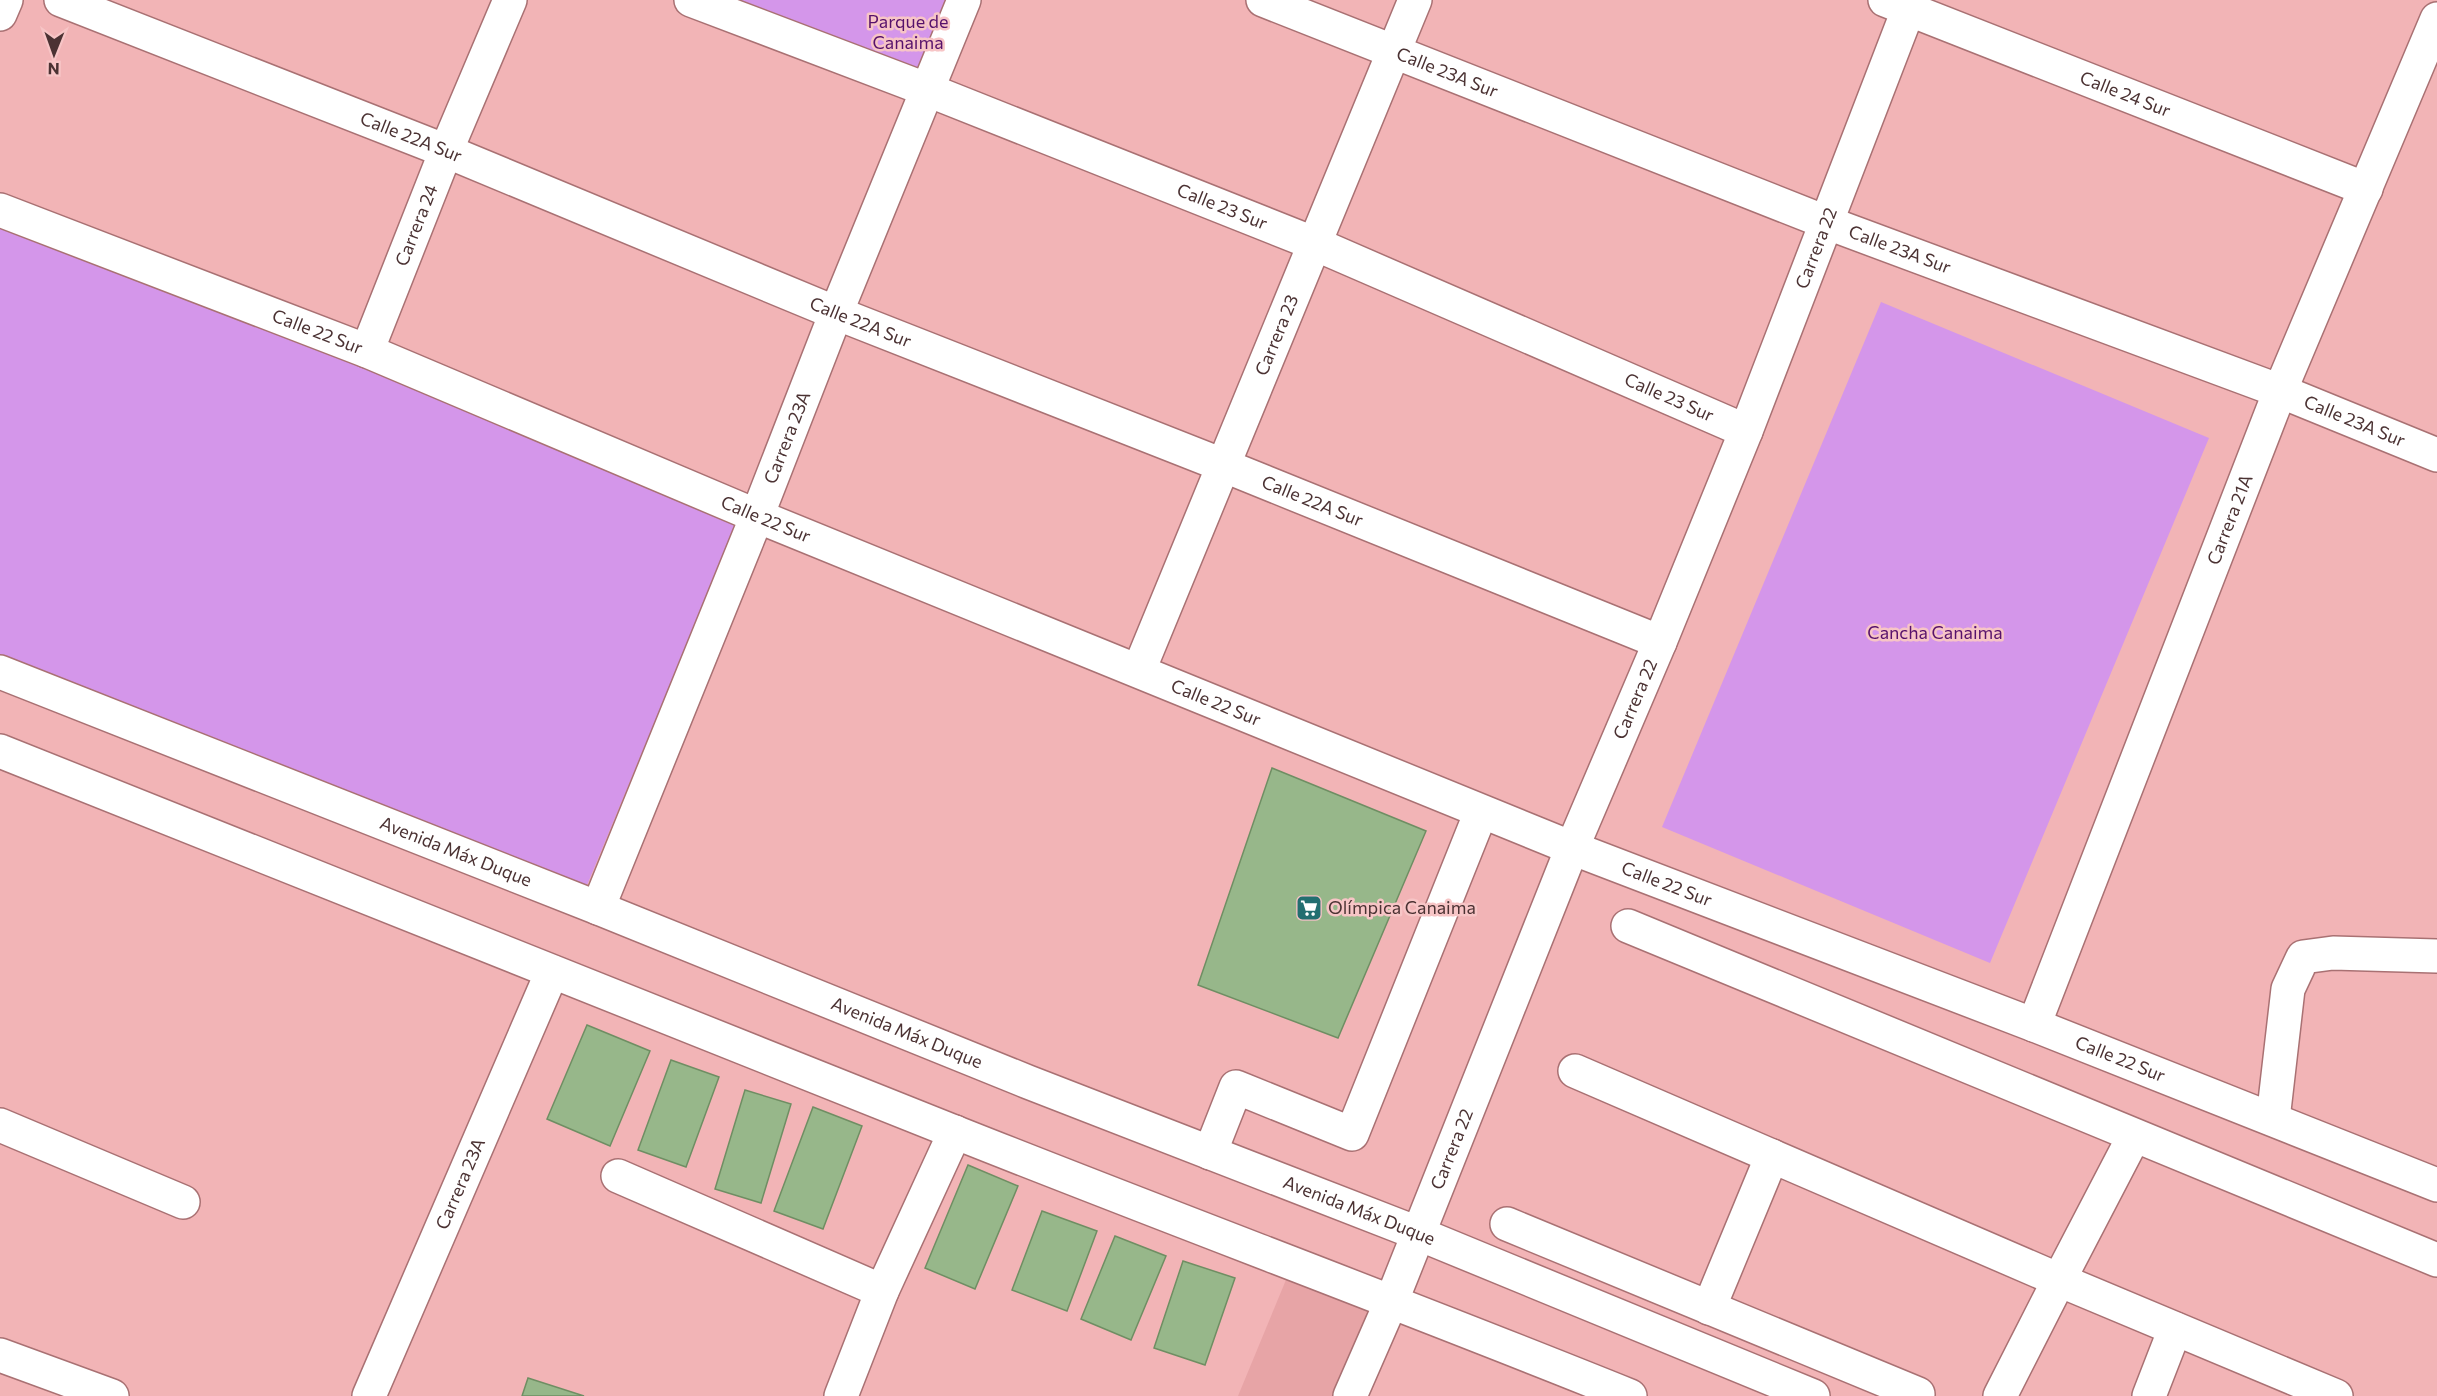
<svg xmlns="http://www.w3.org/2000/svg" width="2437" height="1396" viewBox="0 0 2437 1396" font-family="Commissioner,sans-serif">
<rect width="100%" height="100%" fill="#f2b4b6"/>
<!-- built -->
<path fill="#e7a4a6" d="M1288 1275 1386 1310 1348 1396H1238Z"/>
<!-- green -->
<path fill="#d496ea" d="M734 0H956L927 73Z
M0 219 382 368 737 523 583 895 0 665Z
M1881 302 2209 438 1990 963 1662 827Z"/>
<!-- building -->
<path fill="#97b78a" stroke="#6f8e63" stroke-width="1.5" d="M1272 768 1426 831 1338 1038 1198 985Z
M587 1025 650 1051 610 1146 547 1119Z
M671 1060 719 1077 686 1167 638 1150Z
M745 1090 791 1104 761 1203 715 1189Z
M813 1107 862 1126 823 1229 774 1211Z
M968 1165 1018 1186 975 1289 925 1268Z
M1042 1211 1097 1231 1067 1311 1012 1290Z
M1115 1236 1166 1256 1131 1340 1081 1319Z
M1183 1261 1235 1278 1205 1365 1154 1348Z
M528 1378 584 1396H522Z"/>
<g fill="none" stroke-linecap="round" stroke-linejoin="round">
<!-- minor casing -->
<g stroke="#a97173" stroke-width="36">
<g id="minor">
<path id="s1" d="M61 0 446 151 836 313 1225 466 1660 642"/>
<path id="s2" d="M691 0 928 90 1313 243 1746 431"/>
<path id="s3" d="M1263 0 1828 223 2280 391 2437 455"/>
<path id="s4" d="M1885 0 2366 189"/>
<path d="M0 14 6 0"/>
<path id="s5" d="M0 210 367 351 757 516 1572 848 2034 1025 2437 1185"/>
<path id="s6" d="M367 351 446 151 510 0"/>
<path id="s7" d="M1139 670 1415 0"/>
<path id="s8" d="M598 908 757 516 836 313 964 0"/>
<path d="M1628 926 2437 1260"/>
<path id="s9" d="M2034 1025 2280 391 2437 19"/>
<path d="M1575 1071 2059 1280 2000 1396"/>
<path d="M2273 1119 2288 989 2303 957 2333 953 2437 956"/>
<path d="M0 1125 183 1202"/>
<path d="M2134 1136 2059 1280 2336 1396"/>
<path d="M1210 1153 1236 1087 1352 1134 1481 812"/>
<path d="M618 1176 882 1291"/>
<path d="M1507 1224 1918 1394"/>
<path d="M1709 1308 1772 1156"/>
<path d="M0 1355 112 1396"/>
<path id="s10" d="M369 1396 552 972"/>
<path d="M841 1396 882 1291 955 1132"/>
<path id="s11" d="M1350 1396 1392 1300 1572 848 1660 642 1746 431 1912 0"/>
<path d="M2149 1396 2175 1329"/>
</g>
</g>
<!-- major casing -->
<g stroke="#a97173" stroke-width="36">
<g id="major">
<path id="s12" d="M0 672 598 908 1028 1082 1412 1231 1813 1396"/>
<path d="M0 751C319 879 638 1007 957 1133 1181 1222 1407 1306 1630 1396"/>
</g>
</g>
<!-- minor -->
<use href="#minor" stroke="#fff" stroke-width="33"/>
<!-- major -->
<use href="#major" stroke="#fff" stroke-width="33"/>
</g>
<!-- icons -->
<defs>
<g id="supermarket-square" transform="scale(1.35)"><rect x="-9" y="-9" width="18" height="18" rx="4" fill="#226e70" stroke="#f7c5c6"/><path d="M-6-5.5h2.5l.6 2H6L4.5 2H-2.5L-4.4-4H-6ZM-1.5 3.2a1.3 1.3 0 1 0 .1 0ZM3 3.2a1.3 1.3 0 1 0 .1 0Z" fill="#fff"/></g>
</defs>
<g fill-rule="evenodd">
<use href="#supermarket-square" x="1309" y="908"/>
</g>
<g text-anchor="middle" stroke-width="5" stroke-linejoin="round" paint-order="stroke">
<!-- park labels -->
<g font-size="18" fill="#57116b" stroke="#f7c5c6">
<text x="908" y="28">Parque de<tspan x="908" dy="21">Canaima</tspan></text>
<text x="1935" y="639">Cancha Canaima</text>
</g>
<!-- street labels -->
<g font-size="18" fill="#4b3233" stroke="#f7c5c6">
<text dy="6" stroke="none"><textPath href="#s3" startOffset="198">Calle 23A Sur</textPath></text>
<text dy="6" stroke="none"><textPath href="#s4" startOffset="258">Calle 24 Sur</textPath></text>
<text dy="6" stroke="none"><textPath href="#s1" startOffset="376">Calle 22A Sur</textPath></text>
<text dy="6" stroke="none"><textPath href="#s2" startOffset="570">Calle 23 Sur</textPath></text>
<text dy="6" stroke="none"><textPath href="#s6" startOffset="135">Carrera 24</textPath></text>
<text dy="6" stroke="none"><textPath href="#s11" startOffset="1239">Carrera 22</textPath></text>
<text dy="6" stroke="none"><textPath href="#s3" startOffset="684">Calle 23A Sur</textPath></text>
<text dy="6" stroke="none"><textPath href="#s1" startOffset="862">Calle 22A Sur</textPath></text>
<text dy="6" stroke="none"><textPath href="#s5" startOffset="340">Calle 22 Sur</textPath></text>
<text dy="6" stroke="none"><textPath href="#s7" startOffset="362">Carrera 23</textPath></text>
<text dy="6" stroke="none"><textPath href="#s2" startOffset="1056">Calle 23 Sur</textPath></text>
<text dy="6" stroke="none"><textPath href="#s3" startOffset="1170">Calle 23A Sur</textPath></text>
<text dy="6" stroke="none"><textPath href="#s8" startOffset="507">Carrera 23A</textPath></text>
<text dy="6" stroke="none"><textPath href="#s1" startOffset="1348">Calle 22A Sur</textPath></text>
<text dy="6" stroke="none"><textPath href="#s5" startOffset="826">Calle 22 Sur</textPath></text>
<text dy="6" stroke="none"><textPath href="#s9" startOffset="542">Carrera 21A</textPath></text>
<text dy="6" stroke="none"><textPath href="#s11" startOffset="753">Carrera 22</textPath></text>
<text dy="6" stroke="none"><textPath href="#s5" startOffset="1312">Calle 22 Sur</textPath></text>
<text dy="6" stroke="none"><textPath href="#s12" startOffset="490">Avenida Máx Duque</textPath></text>
<text dy="6" stroke="none"><textPath href="#s5" startOffset="1798">Calle 22 Sur</textPath></text>
<text dy="6" stroke="none"><textPath href="#s12" startOffset="976">Avenida Máx Duque</textPath></text>
<text dy="6" stroke="none"><textPath href="#s5" startOffset="2284">Calle 22 Sur</textPath></text>
<text dy="6" stroke="none"><textPath href="#s11" startOffset="267">Carrera 22</textPath></text>
<text dy="6" stroke="none"><textPath href="#s10" startOffset="231">Carrera 23A</textPath></text>
<text dy="6" stroke="none"><textPath href="#s12" startOffset="1462">Avenida Máx Duque</textPath></text>
</g>
<!-- poi labels -->
<g font-size="18" fill="#4b3233" stroke="#f7c5c6" text-anchor="start">
<text x="1328" y="914">Olímpica Canaima</text>
</g>
</g>
<!-- north arrow -->
<g transform="translate(54 54) rotate(181)" stroke="#f7c5c6" stroke-width="4.5" paint-order="stroke">
<path d="M0-4.5L10 22L0 15L-10 22Z" fill="#4b3233"/>
<text y="-9" font-size="16" font-weight="bold" text-anchor="middle" fill="#4b3233">N</text>
</g>
</svg>
